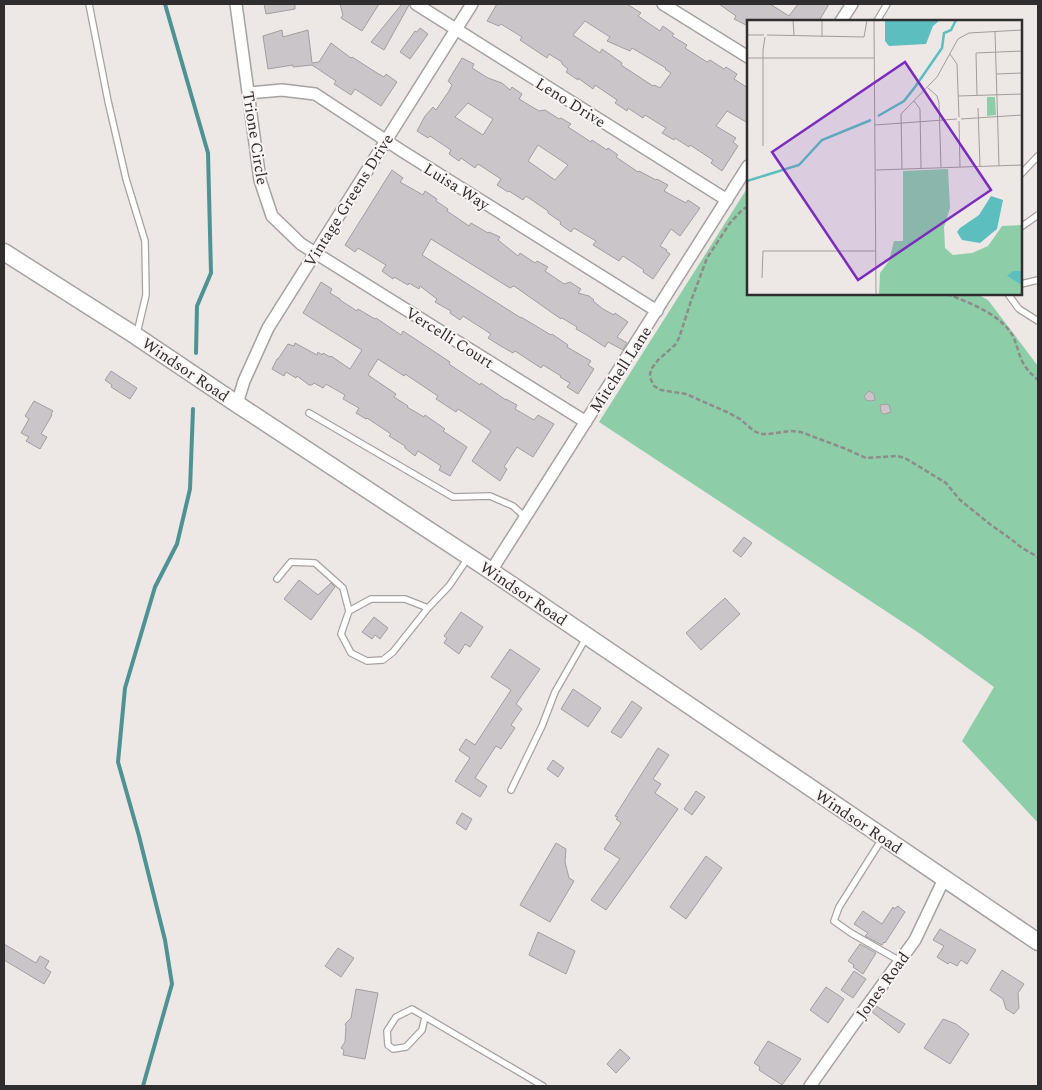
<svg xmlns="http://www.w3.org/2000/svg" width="1042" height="1090" viewBox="0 0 1042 1090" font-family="Spectral,serif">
<rect width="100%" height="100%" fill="#ede8e6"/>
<!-- green -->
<path fill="#8dcea8" d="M748 187V294H977L988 300 1038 366V823L962 741 994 687 919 633 599 422Z"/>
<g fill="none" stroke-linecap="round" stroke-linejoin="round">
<!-- stream -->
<path stroke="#4f9294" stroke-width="4" d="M165 4 208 153 211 273 197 306 196 353
M143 1086 172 984 165 940 139 836 118 762 125 688 155 587 177 544 190 489 193 409"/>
</g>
<!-- building -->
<path fill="#c9c5c8" stroke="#a29ea1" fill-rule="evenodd" d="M264 4H295V9L266 14Z
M340 4H379L362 31 341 18 343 15Z
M402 4H409V5L384 50 371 42Z
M497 4H627L641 13 638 16 660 31 663 26 674 34 672 36 687 45 685 48 707 62 710 60 724 69 726 67 737 74 734 79 748 88V123L727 111 716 126 736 138 733 142 738 146 722 171 711 163 713 160 690 145 689 147 675 138 674 140 662 133 666 128 645 115 643 118 628 108 627 111 615 103 617 100 595 85 593 89 578 78V80L566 72 568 69 562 64V62L549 54 547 58 520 40 522 37 501 24 499 26 487 21ZM585 21 610 37 607 41 630 51 632 48 666 68 665 69 671 73 660 88 654 85 653 86 621 65 622 63 602 49 600 53 573 35Z
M719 4H770L789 16 798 4H829L819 21H748V26L734 19 736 16Z
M420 28 428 34 410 59 400 52 415 31 417 32Z
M282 30 283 37 308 30 312 63 319 62 331 43 351 58 352 57 377 73 384 77 386 74 397 82 381 106 355 89 351 95 334 84 336 81 312 65 293 67V65L268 69 263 36Z
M462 58 474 64 472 68 488 78 502 83 510 90 512 87 522 94 519 99 539 111 545 110 559 119 561 118 571 124 568 127 591 142 592 140 607 150 608 148 618 155 616 157 638 172 639 171 656 180 657 179 668 185 664 191 686 203 688 200 700 208 680 236 671 229 660 246 667 250 666 251 670 254 653 279 643 272 644 270 623 256 619 261 593 245 596 241 574 228 571 232 560 224 561 222 548 213V211L526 196 523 200 509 191 508 192 497 185 501 179 478 164 475 168 461 158 459 161 449 154 451 150 430 136 428 138 417 131 425 116 433 107 436 110 449 91 452 85 448 81ZM468 103 493 119 483 135 455 117ZM538 145 568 165 555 180 528 161Z
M392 170 403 178 400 182 423 195 425 191 437 199 436 201 448 209 447 211 469 226 471 223 488 233 489 232 500 237 498 240 518 256 520 253 535 263 537 261 548 267 545 271 564 284 570 282 581 289 578 293 589 296 594 300 593 301 603 309 614 315 615 313 628 322 617 337 627 343 623 350 608 342 605 347 585 334 576 329 577 327 562 318 561 319 514 286 510 288 431 239 422 255 521 318V317L551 335 552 334 568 345 567 347 591 361 588 365 594 369 578 394 567 387 570 383 560 377 561 376 543 365 541 368 515 351 513 353 499 345 488 338 491 334 463 316 460 320 450 313 451 311 435 302 437 299 420 286 419 289 409 283 408 285 394 277 393 279 382 271 386 265 358 248 355 252 345 245Z
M321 282 332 289 330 293 340 299V300L357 311 358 309 375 319 376 318 401 335 403 331 450 362 449 364 480 385 481 383 506 400V399L517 405 515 409 534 420 538 415 554 424 533 457 517 447 504 467 507 469 500 481 472 461 491 431 458 409 456 412 436 399 438 396 405 374 404 376 378 359 368 375 396 394 394 397 408 406 407 407 424 417 425 415 445 429 443 431 467 447 450 476 439 470 441 466 418 451 415 456 405 448V446L389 436 391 434 367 418 366 419 356 413 359 408 343 399 345 395 326 384 323 388 314 383 312 385H309L297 376 296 378 286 372 284 376 272 369 277 359H278L288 344 294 346 295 343 317 355 318 352 322 355 323 353 330 357 331 356 350 369 362 350 303 313Z
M111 371 137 388 130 399 111 387 112 385 105 380Z
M869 391 874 394 875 400 870 401 866 400 864 396Z
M34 401 53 411 51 414 52 415 41 434 47 437 40 449 26 441 29 437 21 433 29 419 25 416Z
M880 405 886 404 889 405 891 412 885 414H883L881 412Z
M744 537 752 543 741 557 733 551Z
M299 580 318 595 331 583 335 587 311 620 284 599Z
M725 598 740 614 701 650 686 633Z
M461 612 483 627 470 647 465 644 459 654 444 643 447 638 444 636Z
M374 617 388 628 380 639 375 635 372 639 362 632Z
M510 649 540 669 516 704 522 709 511 725 515 728 501 749 496 746 475 778 487 786 480 797 455 781 470 758 459 750 466 739 475 745 511 690 491 677Z
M573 689 601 708 588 727 561 709Z
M632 701 642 708 621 738 611 732Z
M658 748 669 755 653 779 661 784 655 793 678 809 606 910 591 900 620 859 604 849 621 823 616 819 618 817 615 816Z
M553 760 564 768 558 777 547 769Z
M696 791 705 797 692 815 684 809Z
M462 813 472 819 466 830 456 823Z
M556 843 566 849 565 862 569 878 574 881 550 922 520 905Z
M706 856 722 868 686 919 670 907Z
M898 906 905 912 885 943 884 942 882 945 865 936 868 933 854 924 863 911 882 924 893 907 894 909Z
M940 929 976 950 967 964 961 960 957 966 950 962 948 964 937 957 944 946 933 940Z
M538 932 575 951 566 974 529 955Z
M4 944 36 963 40 956 49 961 45 968 51 972 44 984 4 960Z
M860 944 876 953 863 974 853 967 854 965 848 961Z
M338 948 354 958 341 977 325 966Z
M1002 970 1024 984 1018 993 1019 1008 1014 1014 1006 1009 1003 999 990 990Z
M854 971 866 979 853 998 841 990Z
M826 987 844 999 828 1023 810 1010Z
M356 989 378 993 365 1059 343 1055 344 1050 341 1048 345 1042 346 1026 345 1024 351 1018Z
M876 1006 905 1024 899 1033 872 1012Z
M943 1019 956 1024 969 1034 950 1064 924 1048Z
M768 1041 801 1059 782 1085 759 1070 760 1067 754 1063Z
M620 1049 630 1058 616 1073 607 1064Z"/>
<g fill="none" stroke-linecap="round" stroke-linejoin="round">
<!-- lane casing -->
<g stroke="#a6a2a0" stroke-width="8">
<path id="lane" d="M89 4 108 101 126 179 145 241 146 295 137 333
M877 21 887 4
M1021 174 1038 156
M1021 227 1038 215
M1021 284 1038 280
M1008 294 1019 309 1038 321
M309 413 453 497 490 496 513 506 525 517
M277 579 291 562 315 563 343 588 349 611 341 634 351 653 367 661 383 660 393 652 428 608 449 586 468 558
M349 611 371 599H405L428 608
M511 790 542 726 555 692 586 638
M882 839 839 907 834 921 851 933 900 961
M425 1017 422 1030 406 1047 393 1049 388 1045 387 1031 396 1017 412 1009 543 1086"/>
</g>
<!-- street casing -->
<g stroke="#a6a2a0" stroke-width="14">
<path id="street" d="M236 4 260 180 272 216 301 244 586 422
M416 4 727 200
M663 4 748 57
M841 21 852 4
M249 93 282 90 315 94 402 151 657 311
M237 404 244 381 268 328 472 4
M491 571 748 166
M810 1086 851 1028 915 940 944 879"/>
</g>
<!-- secondary casing -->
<g stroke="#a6a2a0" stroke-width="19">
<path id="secondary" d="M4 252 136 336 237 404 491 571 1038 942"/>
</g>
<!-- path -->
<path stroke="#8f8b8a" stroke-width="2.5" stroke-dasharray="5 2.5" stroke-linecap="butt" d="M748 207 743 209 730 223 707 258 691 301 679 338 675 345 658 360 652 368 650 374 651 380 654 386 661 390 686 394 727 412 740 419 754 431 761 434H768L791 431 801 432 846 449 866 458 897 456 905 458 946 483 960 500 991 525 1011 539 1022 548 1038 557
M947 294C970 303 1000 314 1013 336 1018 347 1019 359 1027 369 1030 373 1034 376 1038 380"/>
<!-- lane -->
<use href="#lane" stroke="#fff" stroke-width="5.5"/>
<!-- street -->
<use href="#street" stroke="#fff" stroke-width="11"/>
<!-- secondary -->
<use href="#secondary" stroke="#fff" stroke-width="16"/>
</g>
<g text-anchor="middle" stroke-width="4" stroke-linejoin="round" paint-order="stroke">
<!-- street labels -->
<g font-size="16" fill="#2f2d2d" stroke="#faf5f4">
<text transform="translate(571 102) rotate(32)" y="6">Leno Drive</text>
<text transform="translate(256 138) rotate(81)" y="6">Trione Circle</text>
<text transform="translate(457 186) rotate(32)" y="6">Luisa Way</text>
<text transform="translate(348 200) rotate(-58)" y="6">Vintage Greens Drive</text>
<text transform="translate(450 337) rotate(32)" y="6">Vercelli Court</text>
<text transform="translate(186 369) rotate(34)" y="6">Windsor Road</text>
<text transform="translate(620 369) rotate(-57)" y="6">Mitchell Lane</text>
<text transform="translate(524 593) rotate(34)" y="6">Windsor Road</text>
<text transform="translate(859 821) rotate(34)" y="6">Windsor Road</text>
<text transform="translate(882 985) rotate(-54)" y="6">Jones Road</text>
</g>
</g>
<!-- overview -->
<g transform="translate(747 20)">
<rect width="275" height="275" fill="#ede8e6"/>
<path d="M240 77H248L249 95 240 96ZM201 149 203 188 197 207 198 228 206 235 225 233 241 226 255 206 275 205V275H132L133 253 142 241 147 221H156V151Z" fill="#8dcea8"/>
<path d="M138 0H193L186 6 179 24 142 26 138 21ZM244 176 256 180 250 209 233 223 215 220 210 212 213 208 232 195ZM266 251H275V265L260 256Z" fill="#5dbec0"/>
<path fill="none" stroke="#5dbec0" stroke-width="2.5" d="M131 96 157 81 168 67 195 28 197 13 204 10 209 0M0 161 52 145 75 120 124 100"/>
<path fill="none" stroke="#a19d9c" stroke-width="1" d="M46 0 47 15M127 0 129 275M248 12 252 146M0 15H17M20 15 117 17 120 0M75 17V0M203 34 210 44 212 97M0 38H127M249 54 275 53M181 68 190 76 192 83 194 147M211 76 275 74M230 76 229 33 275 31M167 81 173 89 174 148M231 88 233 147M214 99 275 95M212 101 213 147M128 105 210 99M16 126V30L18 17M155 149 154 94 190 57 211 19 222 13 275 10M129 150 275 145M15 258 16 231H129"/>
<path fill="#7b2cbf" fill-opacity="0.15" stroke="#7b2cbf" stroke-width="2.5" d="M158 42 244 170 111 260 25 132Z"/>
<rect width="275" height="275" fill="none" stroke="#2f2d2d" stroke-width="2.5"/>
</g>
<!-- border -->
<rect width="1042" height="1090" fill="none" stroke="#2f2d2d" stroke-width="10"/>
</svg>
